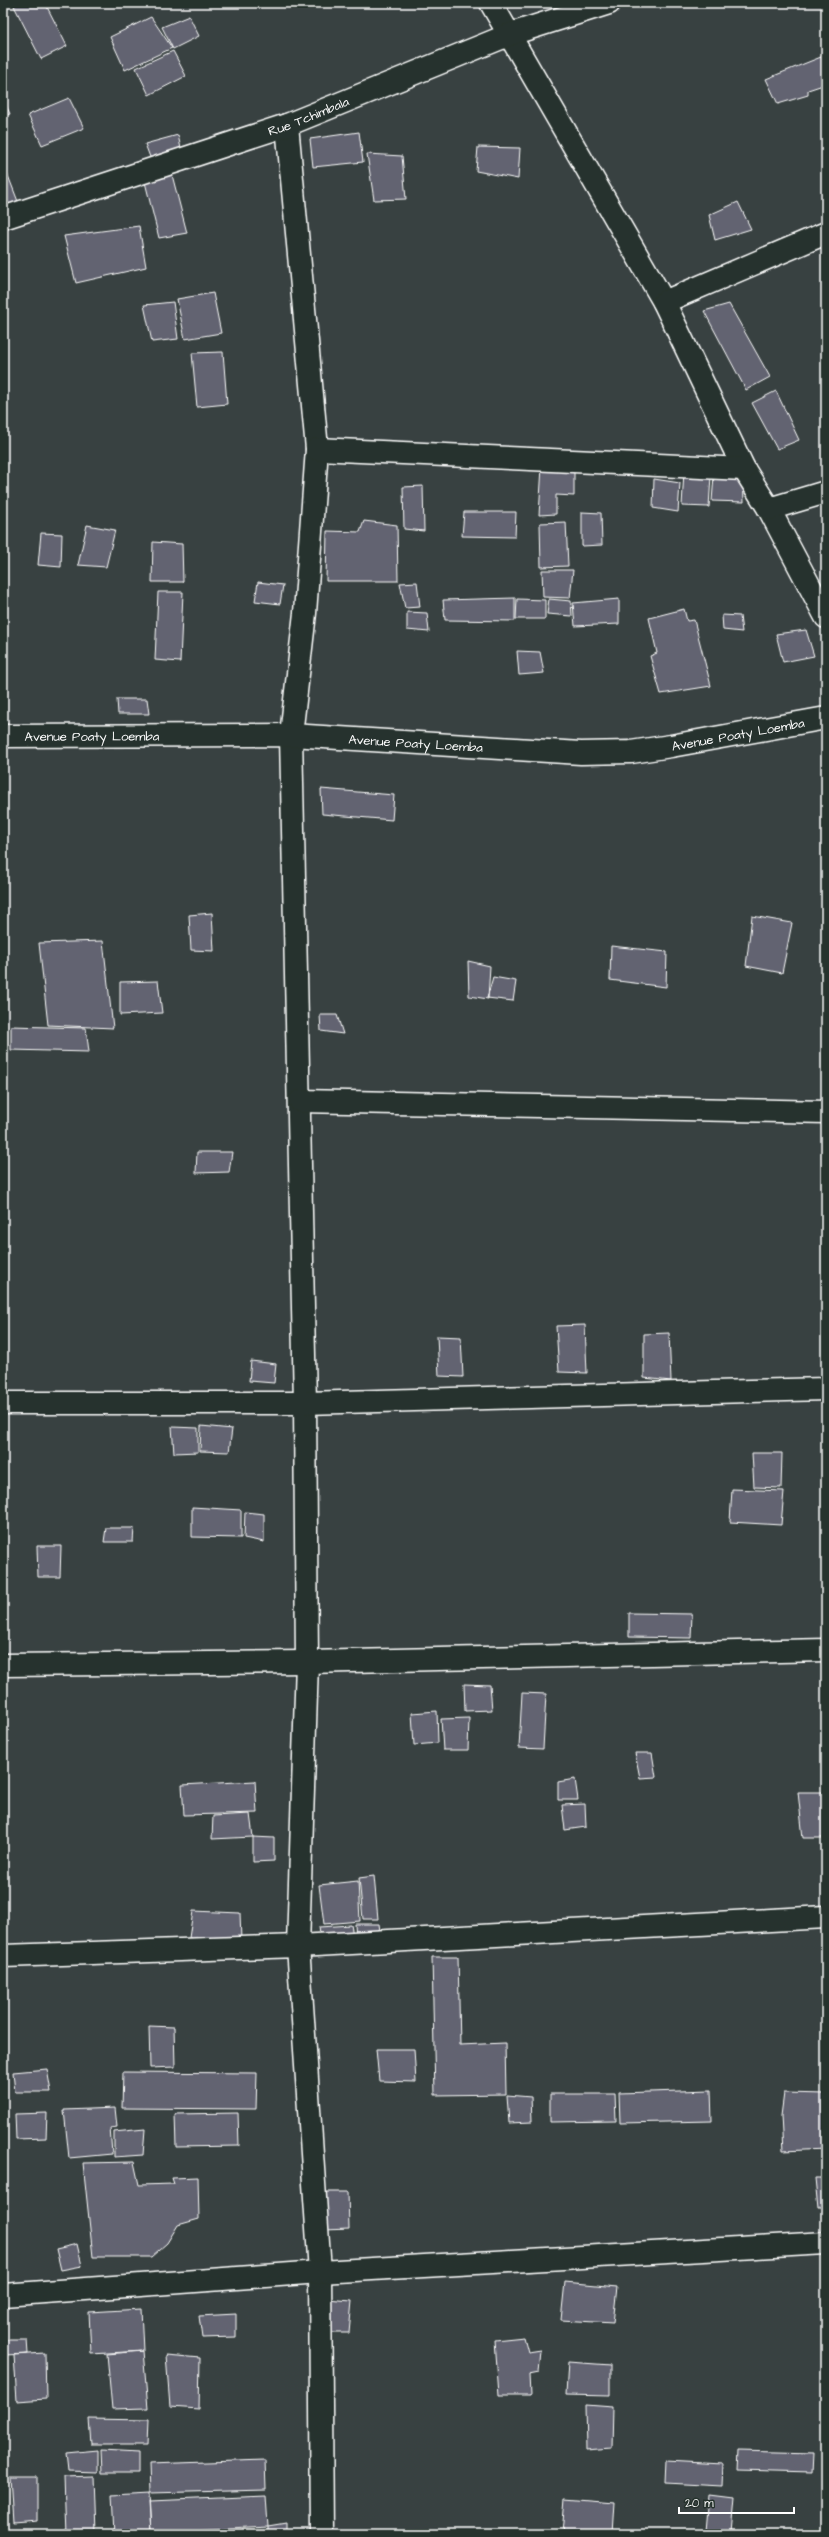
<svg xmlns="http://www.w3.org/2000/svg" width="829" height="2537" viewBox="0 0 829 2537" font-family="'Architects Daughter',sans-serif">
<rect width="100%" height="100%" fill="#384141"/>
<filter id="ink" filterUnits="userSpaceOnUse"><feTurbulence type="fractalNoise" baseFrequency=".025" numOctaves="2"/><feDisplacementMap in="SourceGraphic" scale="8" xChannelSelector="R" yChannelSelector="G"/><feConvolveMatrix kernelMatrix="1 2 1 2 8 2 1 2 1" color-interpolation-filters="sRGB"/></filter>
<g filter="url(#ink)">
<!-- building -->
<path fill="#626371" stroke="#fff" d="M20 3H45L67 46 41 59 14 6Z
M189 16 199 36 173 49 162 27Z
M151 17 172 48 125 70 110 37Z
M173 51 186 76 149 95 136 68Z
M826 55V84L808 90V95L778 104 766 79Z
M3 98 10 114 3 116Z
M69 98 84 128 42 145 28 115Z
M359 132 363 162 313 167 310 139Z
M178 135 182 153 153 165 145 144Z
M478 147 520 148 518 179 476 171Z
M367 154 402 156 406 199 374 200Z
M3 168H5L19 204 3 211Z
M171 171 187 233 159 238 144 178Z
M738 202 751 229 715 240 709 215Z
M139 226 146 267 76 283 64 236Z
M213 293 221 333 185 339 177 299Z
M173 302 178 339 152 342 144 305Z
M729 304 770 377 746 390 704 311Z
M223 352 227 404 197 407 192 353Z
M776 391 799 440 777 449 752 403Z
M542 467 574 470V496L556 495V514L539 515Z
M684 471 711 476 709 507 682 506Z
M743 475 744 502 712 501 714 476Z
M654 479 680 483 678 512 653 508Z
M423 486 424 531 404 529 403 487Z
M464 512H516L515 537 462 536Z
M582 512 601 513 602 545 582 546Z
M364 521 397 525 398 581H326L327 531 360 532Z
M566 522 568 566 541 567 540 523Z
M87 525 115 530 106 567 78 565Z
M41 533 62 534 61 567 38 565Z
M153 542 182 544 183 582H152Z
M542 570H573L570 598 543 597Z
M258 582 283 585 280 604 255 601Z
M417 582 420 607 405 608 400 583Z
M158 592H183L180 662 155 660Z
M515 598V621L445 620 443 600Z
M517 599 545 600V619H516Z
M549 599 571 601 572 616 547 614Z
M619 599V624L575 626 573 603Z
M684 609 687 621 694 620 711 686 661 694 650 656 657 653 649 618Z
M407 612 427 613 429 632 407 630Z
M722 615 740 616 742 632 723 630Z
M806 630 814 656 783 662 776 634Z
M517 651 540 652 544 673 519 675Z
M117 699H147L149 714H118Z
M321 789 394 795 392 820 322 814Z
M212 913 214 951 191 950 189 915Z
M752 916 792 923 782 973 746 966Z
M103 941 113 1028 48 1025 39 943Z
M611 946 667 952 666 987 610 980Z
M468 961 490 966 488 999 469 996Z
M493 977 516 981 513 1001 487 998Z
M158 981 162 1013 120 1015V982Z
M320 1015H337L343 1034 321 1031Z
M11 1026 86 1028 89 1052 11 1050Z
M197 1152H232L229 1172 196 1173Z
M585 1325 587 1373 559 1372 556 1326Z
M669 1333 671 1381 644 1378V1334Z
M437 1336 461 1337 463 1377 439 1376Z
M251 1361 276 1364 274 1383 249 1381Z
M201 1426 232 1429 229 1452 200 1451Z
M172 1427 198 1428V1452L174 1453Z
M752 1453H782L781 1488 754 1487Z
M732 1489 784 1491 781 1525 730 1522Z
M192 1507 241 1510V1538L192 1537Z
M245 1512 264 1514V1542L244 1538Z
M106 1528H134L133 1542H104Z
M37 1546H61L60 1577H38Z
M629 1613 692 1614 691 1638 629 1637Z
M464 1684 490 1685 492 1710 465 1711Z
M522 1693 546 1694 543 1749 519 1748Z
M437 1711 438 1743 414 1745 412 1713Z
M469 1718 468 1750H443L441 1719Z
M635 1753H652L656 1777 640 1778Z
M575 1779 578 1800H558V1782Z
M255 1781 257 1813 184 1815 182 1785Z
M798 1792H826V1838H803Z
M585 1804 586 1827 565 1830 562 1805Z
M250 1814 253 1837 212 1839 213 1816Z
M253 1837 274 1838V1861L253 1862Z
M374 1876 378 1919H363L359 1878Z
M358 1881 360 1921 324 1924 319 1885Z
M193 1911 240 1913 241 1940 189 1938Z
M355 1924H379L381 1938 356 1940Z
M351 1925 354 1940 321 1942 319 1927Z
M432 1957H458L460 2045 505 2043 506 2094 435 2095Z
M149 2026 174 2027 175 2067 150 2068Z
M376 2049H414L416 2082 379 2081Z
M47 2069 51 2092H15L13 2072Z
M123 2072 257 2073 256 2109 122 2108Z
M711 2090 712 2121 620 2123 619 2093Z
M784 2093 826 2094V2149L783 2151 781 2116Z
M550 2094H615L616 2121 550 2122Z
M507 2095 531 2097 532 2122 509 2123Z
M115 2108 117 2127 110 2128 112 2154 69 2158 64 2110Z
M47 2113 46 2138 16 2139 15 2114Z
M238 2113 239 2146 176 2147 175 2114Z
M145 2129 143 2155 114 2157V2132Z
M134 2162 139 2185 174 2184 172 2178 198 2177 199 2219 178 2225 167 2243 151 2257H93L83 2163Z
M815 2178H826V2208H818Z
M324 2192H348L349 2229 325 2230Z
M77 2244 82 2266 61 2270 56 2249Z
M565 2282 617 2287 613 2323 561 2320Z
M326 2299 352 2301 349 2333H327Z
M141 2309 143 2351 91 2354 89 2312Z
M236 2314V2337L202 2338 199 2316Z
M524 2337 528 2352 541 2350 539 2373 529 2375 530 2395H499L495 2340Z
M4 2340H27L28 2354 4 2355Z
M143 2351 148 2408 112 2409 107 2354Z
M45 2353 46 2399 17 2401 14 2355Z
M166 2355 200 2358 199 2409 170 2407Z
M568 2362 610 2365V2396L566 2395Z
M586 2405 613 2407 612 2448 587 2450Z
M89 2419 148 2420 147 2444H91Z
M98 2450V2472L68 2471 66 2453Z
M101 2450 138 2452V2473H102Z
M739 2451 813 2453 812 2473 738 2471Z
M265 2460 266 2490 150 2493 149 2464Z
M666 2460 723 2463 722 2486 665 2483Z
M10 2476H37V2521L13 2523Z
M94 2476 96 2534H66L64 2477Z
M150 2493 152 2534H114L112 2495Z
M266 2496 268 2526 152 2532 150 2501Z
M710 2496 734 2499 731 2532 707 2530Z
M565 2498 614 2502 612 2534H562Z
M286 2523V2534H268V2526Z
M47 2531V2534H11V2532Z"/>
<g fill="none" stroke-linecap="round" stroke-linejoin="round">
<!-- minor casing -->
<g stroke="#fff" stroke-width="25">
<g id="minor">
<path d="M491 3 664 302 744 469 769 509 826 617"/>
<path d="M287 125 317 449 305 613 291 735 305 1403 307 1662 298 1946 320 2272 322 2534"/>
<path id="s1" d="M3 218 287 125 511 34 609 3"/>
<path d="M664 302 826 233"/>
<path d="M317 449 744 469"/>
<path d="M769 509 826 492"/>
<path id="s2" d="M3 736 291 735 581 753 631 752 671 746 826 718"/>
<path d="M300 1101 826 1112"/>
<path d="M3 1403H305L826 1389"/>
<path d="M3 1665 307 1662 826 1650"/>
<path d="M3 1956 298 1946 826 1917"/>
<path d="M3 2295 320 2272 826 2243"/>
</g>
</g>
<!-- minor -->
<use href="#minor" stroke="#26332d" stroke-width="22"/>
</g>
</g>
<g text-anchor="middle" stroke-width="3.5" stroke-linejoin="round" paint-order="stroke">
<!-- street labels -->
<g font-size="13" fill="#fff" stroke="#26332d">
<text dy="5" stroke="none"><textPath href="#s1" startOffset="322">Rue Tchimbala</textPath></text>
<text dy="5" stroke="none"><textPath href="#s2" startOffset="737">Avenue Poaty Loemba</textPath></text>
<text dy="5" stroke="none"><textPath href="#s2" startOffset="89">Avenue Poaty Loemba</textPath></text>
<text dy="5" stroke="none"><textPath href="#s2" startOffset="413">Avenue Poaty Loemba</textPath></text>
</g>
</g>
<!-- margin -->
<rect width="829" height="2537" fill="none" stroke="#26332d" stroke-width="16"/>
<rect x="8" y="8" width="813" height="2521" fill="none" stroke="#fff" stroke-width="1.5" filter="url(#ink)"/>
<!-- scale -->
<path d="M679 2507v6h115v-6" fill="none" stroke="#ffffff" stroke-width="2"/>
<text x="685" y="2507" font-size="12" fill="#ffffff" stroke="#26332d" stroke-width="3" paint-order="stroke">20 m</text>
</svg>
